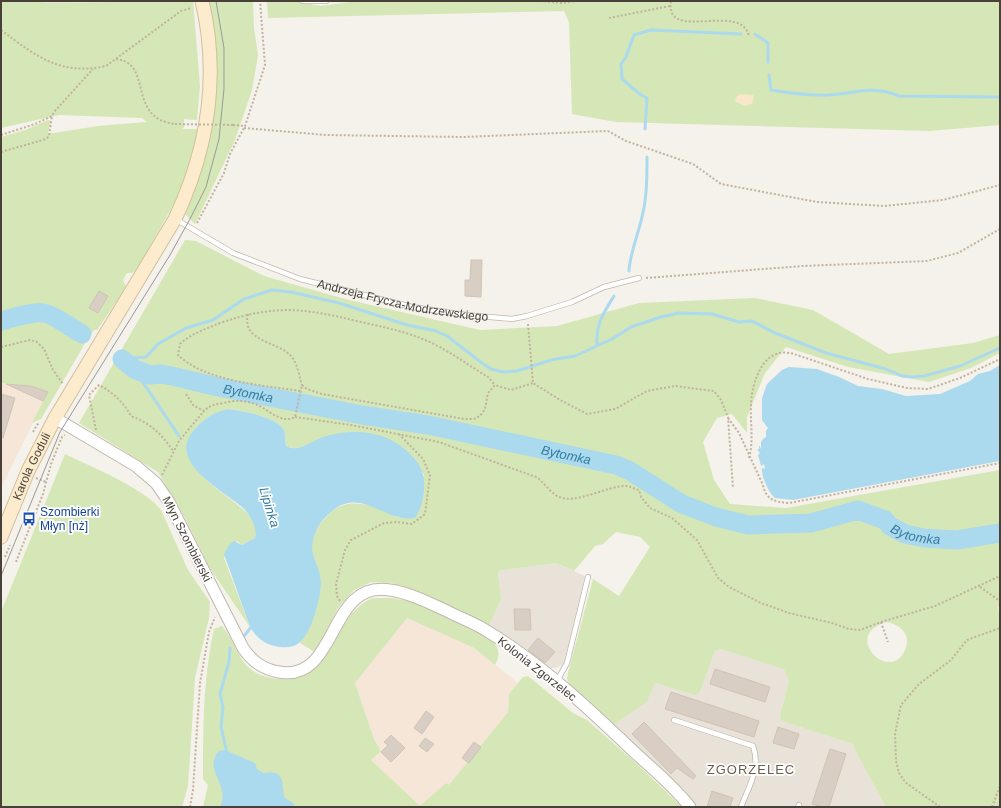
<svg xmlns="http://www.w3.org/2000/svg" width="1001" height="808" viewBox="0 0 1001 808" font-family="Helvetica,sans-serif">
<rect width="100%" height="100%" fill="#f5f1eb"/>
<!-- residential -->
<path fill="#e8e2d9" d="M42 1H188L42 3Z
M556 563 585 576 565 659 563 664 556 668H548L489 626 501 599 498 571Z
M721 649 784 668 789 681 780 715 781 721 853 744 857 754 886 807H699L613 725 647 702 655 683 695 695 700 692 715 651Z"/>
<!-- commercial -->
<path fill="#f5e6d8" d="M1 383 31 386 48 392 1 488Z
M407 618 474 648 518 683 509 694 508 712 449 786 446 783 420 807 371 760 381 750 374 739 355 683Z"/>
<!-- green -->
<path fill="#d5e7b6" fill-rule="evenodd" d="M1 1H42V3L193 1 200 86 197 120 184 119V128L182 129H199L190 163 176 200 138 268 132 273H127L123 280 126 286 125 289 97 330H94L91 335C76 325 57 309 38 310 26 310 13 315 1 318V137L25 130 48 120 51 121 48 133H54L98 126 147 122 142 118 59 115 1 128Z
M207 1H253L254 28 258 55 252 90 235 140 195 224 185 214C190 198 198 182 203 165 221 107 217 60 207 1Z
M267 1H294L321 6 357 1H1000V125L929 131 616 122 572 114 569 22 564 11 268 18Z
M185 240 196 241 264 276 345 299 480 330 557 326 639 303 755 298 813 310 889 354 973 343 1000 335V353L971 368 929 382 848 367 786 347 765 373 747 417V433L732 414 717 418 703 442 714 480 730 504 786 508 1000 470V528L984 532V542L1000 537V603L998 608 1000 620V807H886L857 754 853 744 781 721 780 715 789 681 784 669 721 649 715 651 700 692 695 695 655 683 647 702 613 725 570 685 567 679 568 673 593 579 619 596 650 547 640 537 616 532 603 544 595 546 574 571 556 563 498 571 501 599 489 626 434 599 392 583 371 582 354 590 338 608 319 646 313 651 300 643C311 624 320 605 321 582 321 569 311 558 312 544 313 533 319 524 326 517 348 493 374 506 399 518L424 475 415 459 321 438C311 443 298 452 286 446 285 441 286 435 284 430 277 417 242 411 229 409L187 441C186 489 266 504 255 538L242 545 237 541 224 558 250 627 209 567 185 518 158 472 79 423ZM887 622C901 625 912 635 905 650 890 685 840 634 887 622Z
M31 314C53 314 68 332 87 340L41 419 32 423 48 392 31 386 1 383V325L18 321Z
M65 454C90 466 147 490 161 510L188 570 210 602 209 618 195 678 188 786 182 807H1V612Z
M373 598H392L413 602 491 639C499 647 501 655 495 665L474 648 407 618 355 683 374 739 381 751 371 760 420 806 446 783 449 785 508 712 509 694 523 677 528 676 573 713 587 720 637 764 682 807H203L208 785 203 779C203 728 203 679 214 629L222 626C235 640 237 660 253 671 260 676 271 678 279 679 335 685 331 614 373 598Z"/>
<!-- sand -->
<path fill="#f6e8c9" d="M741 94 753 95 754 97 752 104 745 106 735 101 737 96Z"/>
<!-- water -->
<path fill="#abd9ee" d="M1000 365V461L793 500 775 498C769 493 761 476 762 468L765 469 764 464 761 466 758 455 760 453 757 449H759V445L761 449V442L763 439 766 437V431L768 428 762 420V398L767 384 782 370 789 367 817 369 839 377 858 386 882 389 906 396 940 394 970 381 978 374 990 371Z
M229 409C242 411 277 417 284 430 286 435 285 441 286 446 299 453 311 441 323 437 350 428 384 430 406 450 416 459 423 467 424 481 425 493 422 508 415 518 384 523 360 485 330 513 321 520 315 530 313 541 309 556 321 567 321 582 321 597 312 633 299 643 293 648 282 648 275 646 264 644 256 637 250 627L224 554 229 545 234 541 242 545 255 538C258 529 250 514 243 508 224 491 164 461 195 429 205 418 214 412 229 409Z
M225 750 255 763 257 769 263 773C284 770 282 779 284 797L294 804 293 807H220C231 784 202 770 219 751Z"/>
<g fill="none" stroke-linecap="round" stroke-linejoin="round">
<!-- stream -->
<path stroke="#abd9ee" stroke-width="3" d="M755 34 768 43V62
M769 75 771 90C789 93 810 96 829 95 857 93 871 85 899 96L1000 97
M645 129 647 98 641 95 622 79 621 64 626 57 634 35 651 30 741 34
M629 271C630 253 638 235 642 217 647 197 647 177 647 157
M597 345C596 323 603 314 614 296
M122 359 146 357 158 344 186 328 213 320 244 299 272 290 291 292 339 303 407 325 436 331 447 336 482 363 491 369 503 372 517 371 551 360 575 356 612 339 631 327 661 317 679 313 712 314 739 322 752 321 775 333 826 353 886 369 902 376 913 377 924 376 960 366 1000 348
M134 369 179 436
M244 636 252 626
M227 753 221 727 223 707 220 694 229 662 230 648"/>
<!-- river -->
<g stroke="#abd9ee" stroke-width="19">
<path d="M1 321C49 308 41 309 82 334"/>
<path id="s1" d="M122 359 134 369 150 375 161 374 172 376 218 387 362 415 428 425 616 465 630 471 682 504 716 517 748 525 811 523 858 510 885 520 890 526 905 534 924 538 957 540 1000 533"/>
</g>
</g>
<!-- building -->
<path fill="#d9cec4" stroke="#d0c3b4" d="M471 260H482L481 297 465 296V280H470Z
M99 291 108 296 98 313 89 308Z
M6 384 31 386 48 392 43 401Z
M1 394 15 398 3 438 1 437Z
M514 609H530L531 630H515Z
M538 638 555 652 545 663 528 650Z
M715 669 770 687 765 702 710 684Z
M671 692 759 721 754 737 665 709Z
M426 711 434 717 422 734 414 728Z
M644 722 696 776 693 779 677 768 671 774 632 734Z
M778 727 799 734 794 749 773 743Z
M391 735 405 748 391 762 381 752 388 745 384 742Z
M425 738 434 744 427 752 419 746Z
M474 742 481 747 469 763 462 758Z
M830 749 846 754 829 807H823L812 804Z
M712 791 733 798 730 807H707Z"/>
<g fill="none" stroke-linecap="round" stroke-linejoin="round">
<!-- service casing -->
<g stroke="#c0b8ae" stroke-width="6">
<g id="service">
<path d="M303 1H326"/>
<path id="s2" d="M177 220 233 253 300 279 412 307 466 315 512 319 527 316 572 302 604 287 639 278"/>
<path d="M557 681 567 663 588 577"/>
<path d="M674 720 753 746C761 768 749 786 741 807"/>
<path d="M798 807 799 805"/>
</g>
</g>
<!-- tertiary casing -->
<g stroke="#c0b8ae" stroke-width="13">
<path id="tertiary" d="M55 418 136 466 156 483 169 502 243 648C252 661 262 669 279 672 339 683 327 579 390 590 410 593 429 603 447 611 460 618 475 623 487 631 540 663 586 706 630 748 650 767 673 785 690 807"/>
</g>
<!-- secondary casing -->
<g stroke="#d2bf9c" stroke-width="15">
<g id="secondary">
<path id="s3" d="M1 537 28 471 55 418 175 219C208 149 220 77 202 1"/>
</g>
</g>
<!-- path -->
<path stroke="#c1b29f" stroke-width="2" stroke-dasharray="2 2" stroke-linecap="butt" d="M540 1 563 3 575 1
M671 1C664 44 743 0 749 37
M609 18 670 6
M1 30C36 56 60 76 106 66L181 11 192 8
M116 59C154 63 126 118 175 124
M233 125 245 126
M244 128 326 135 463 137 608 131 626 141 693 164 721 184 817 202 884 206 943 200 1000 185
M1 135 35 124 52 116 54 112 93 69
M1 152 46 139 49 136 52 116
M197 223 224 173 230 154 245 126 265 65 260 1
M646 278 803 266 927 261 958 253 1000 229
M248 314C241 342 278 341 291 356 298 364 299 376 302 385
M528 324 533 383 560 400 587 414 615 409 647 391 675 386 714 391 721 400 728 417 733 488
M1 347 30 340 37 342 44 349 53 370 63 384
M300 391C263 385 206 382 178 355L180 344C192 333 206 329 220 323 276 304 304 308 361 322 383 327 404 331 425 340 447 349 468 365 488 377L495 385
M186 394 193 405 204 411C210 405 216 404 224 403 235 400 244 400 255 404 267 408 281 425 295 417L302 385 307 389 322 394 464 419H474L480 416 485 409 488 393 495 385 511 390 533 383
M295 417 351 425 439 442 536 477C544 482 549 491 557 496 575 506 607 485 627 486 631 487 635 489 639 490L641 497 650 508 672 518 697 540 718 578 729 587 761 603 789 613 832 623 849 629 860 630 881 622 935 606 1000 576
M728 418 739 433 763 485C766 500 775 502 789 503L1000 463
M96 430 89 395 99 385C114 393 123 402 131 416 152 424 162 435 174 452
M33 432 37 425 39 423
M749 458C754 440 750 423 751 405 751 389 759 360 776 354 783 351 791 353 797 355L868 379 907 388 928 389 960 378 1000 359
M162 475 179 441 204 411
M36 478 46 482
M5 557 10 545
M16 562 43 494 51 464 62 437 65 435
M980 587 1000 601
M340 601 337 596 336 584 345 550 351 540 384 523 397 522 412 524 425 514 430 475 423 459 398 433
M881 622 888 642
M190 807 193 790 200 683 209 632 215 617
M940 807 905 782 899 773 896 761 895 734 901 705 919 684 951 660 967 640 1000 628
M992 807 1000 786"/>
<!-- service -->
<use href="#service" stroke="#fff" stroke-width="4.5"/>
<!-- tertiary -->
<use href="#tertiary" stroke="#fff" stroke-width="11"/>
<!-- secondary -->
<use href="#secondary" stroke="#fceccd" stroke-width="13"/>
<!-- tram -->
<path stroke="#999" stroke-width="1" d="M1 576 60 432 170 255 190 219 206 187 219 139 224 89V48L216 1"/>
<!-- path-bridge -->
<path stroke="#c1b29f" stroke-width="2" stroke-dasharray="2 2" stroke-linecap="butt" d="M175 124 233 125"/>
</g>
<!-- icons -->
<defs>
<g id="bus-bare" transform="scale(1.08)"><path d="M-5-6H5V4H4V6H2V4H-2V6H-4V4H-5ZM-3.5-4V0h7V-4ZM-3.5 1.2v1.5H-2V1.2ZM2 1.2v1.5H3.5V1.2Z" fill="#1a4fb4" stroke="#fff" stroke-width="2.5" paint-order="stroke"/></g>
</defs>
<g fill-rule="evenodd">
<use href="#bus-bare" x="29" y="519"/>
</g>
<g text-anchor="middle" stroke-width="3.5" stroke-linejoin="round" paint-order="stroke">
<!-- street labels -->
<g font-size="12" fill="#494139" stroke="#fff">
<text dy="4" stroke="none"><textPath href="#s2" startOffset="242">Andrzeja Frycza-Modrzewskiego</textPath></text>
<text dy="4" stroke="none"><textPath href="#s3" startOffset="77">Karola Goduli</textPath></text>
<text transform="translate(187 539) rotate(63)" y="4">Młyn Szombierski</text>
<text transform="translate(537 669) rotate(38)" y="4">Kolonia Zgorzelec</text>
</g>
<!-- transit labels -->
<g font-size="12" fill="#164399" stroke="#fff" text-anchor="start">
<text x="40" y="516">Szombierki<tspan x="40" dy="14">Młyn [nż]</tspan></text>
</g>
<!-- water labels -->
<g font-size="13" font-style="italic" fill="#327ca1" stroke="#fff">
<text dy="5" stroke="none"><textPath href="#s1" startOffset="133">Bytomka</textPath></text>
<text dy="5" stroke="none"><textPath href="#s1" startOffset="457">Bytomka</textPath></text>
<text transform="translate(270 507) rotate(73)" y="5">Lipinka</text>
<text dy="5" stroke="none"><textPath href="#s1" startOffset="830">Bytomka</textPath></text>
</g>
<!-- neighbourhood labels -->
<g font-size="13" letter-spacing="1" fill="#6b5e50" stroke="#fff">
<text x="751" y="774">ZGORZELEC</text>
</g>
</g>
<!-- border -->
<rect width="1001" height="808" fill="none" stroke="#494139" stroke-width="4"/>
</svg>
